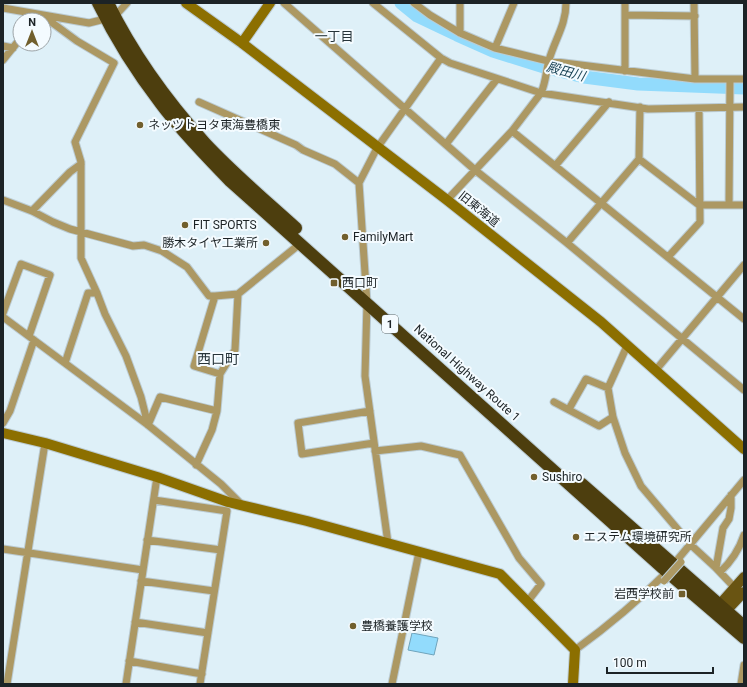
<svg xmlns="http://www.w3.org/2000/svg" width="747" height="687" viewBox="0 0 747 687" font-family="Roboto,'Noto Sans JP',sans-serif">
<rect width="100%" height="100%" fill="#def0f8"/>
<!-- water -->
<path fill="#92dbfc" stroke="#6fa4bc" d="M412 633 438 638 434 655 408 650Z"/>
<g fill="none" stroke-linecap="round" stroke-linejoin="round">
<!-- river -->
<path stroke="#92dbfc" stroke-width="13" d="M401 3 417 16 457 35 493 51 544 67 584 77 638 84 744 88"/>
<!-- street casing -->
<g stroke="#bbcbd2" stroke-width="9">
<path id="street" d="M284 3 475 170 567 243 744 390
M373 3 441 58 450 63 541 93 648 109 744 107
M414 3 430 15 460 33 495 48 548 61 695 79H744
M625 3V71
M694 3 695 79
M3 8 89 23 101 20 105 18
M625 15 695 16
M43 16 77 41 114 63 75 142 81 162V258L97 293 105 314 126 356 141 397 148 425
M115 16 127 3
M460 33V3
M3 46 13 48
M495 48 514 3
M3 60 20 39
M199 102 296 145 303 150 335 164 359 183
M512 131 744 319
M446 144 497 79
M639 159 699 205H744
M555 166 609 102
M3 200 32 211 53 222 70 229 133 246 144 245 162 251 187 267 209 296H215
M447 200 512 131 541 93C546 82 546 71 549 60 555 39 566 25 566 3
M729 205 730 80
M32 211 70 172 81 164
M567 243 639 159 640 107
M668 257 700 222 699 108
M3 313 21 264 50 275 29 336
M3 317 148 425 221 484 242 505
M627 346 608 388 613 417 625 453 641 486 691 545 716 568 735 588
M65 363 88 293H97
M655 371 744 265
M220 374 194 366 215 296 238 294
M554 402 599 426 613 417
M569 409 586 379 608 388
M370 411 298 423 302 454 374 443
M3 423 10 411 34 340
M148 425 160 397 217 411
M375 451 421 446 460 455 519 558 541 584 528 601
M196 465 212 430 217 411 220 374 235 350 238 294 301 243
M154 500 227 511 200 684
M147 540 221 550
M388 543 365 376 367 303 359 183 377 148 441 58
M3 549 143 570
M673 565 744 480
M716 568 723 528 729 519 731 508V495
M720 572C731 562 739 550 744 535
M141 581 214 591
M135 622 208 633
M575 650C608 626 639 600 667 572
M129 661 202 674
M7 684 45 443
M126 684 157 477
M392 684 419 552
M741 684 744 665"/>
</g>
<!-- secondary casing -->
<g stroke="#bbcbd2" stroke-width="12">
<path id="secondary" d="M186 3 242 43 447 200 601 322 744 449
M242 43 270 3
M3 433 45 443 157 477 228 502 307 521 500 574 575 650 573 684"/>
</g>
<!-- primary casing -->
<g stroke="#bbcbd2" stroke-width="12">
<path id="primary" d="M718 611 720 604 744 577
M721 613 727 610 744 592"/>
</g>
<!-- highway casing -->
<g stroke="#bbcbd2" stroke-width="14">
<path id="highway" d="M98 3C115 38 137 73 161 104 182 132 206 156 230 181L667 572 744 638
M108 3C133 54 167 101 205 143 233 173 265 200 296 228
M582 484 744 626"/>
</g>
<!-- street -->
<use href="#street" stroke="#ac9863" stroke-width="7"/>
<!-- secondary -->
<use href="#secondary" stroke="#8c6f00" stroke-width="10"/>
<!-- primary -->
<use href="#primary" stroke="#695412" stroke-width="10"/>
<!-- highway -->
<use href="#highway" stroke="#4d3e0e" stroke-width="12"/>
<!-- street-bridge casing -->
<g stroke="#bbcbd2" stroke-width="9" stroke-linecap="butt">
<path id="street-bridge" d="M664 581 681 562"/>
</g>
<!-- street-bridge -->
<use href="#street-bridge" stroke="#ac9863" stroke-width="7"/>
</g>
<!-- markers -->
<g fill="#715f2d" stroke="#f4fbff" stroke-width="1.5">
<circle cx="140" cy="125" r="4"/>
<circle cx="185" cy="225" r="4"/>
<circle cx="345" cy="237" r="4"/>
<circle cx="266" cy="243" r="4"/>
<rect x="330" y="279" width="8" height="8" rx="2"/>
<circle cx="534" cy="477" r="4"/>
<circle cx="576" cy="537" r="4"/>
<rect x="678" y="590" width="8" height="8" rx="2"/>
<circle cx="353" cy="626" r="4"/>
</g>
<g text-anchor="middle" stroke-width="4" stroke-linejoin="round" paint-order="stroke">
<!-- shield labels -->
<rect fill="#f4fbff" stroke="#5d6467" stroke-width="1" x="382" y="315" width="16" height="18" rx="3"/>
<g font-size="11" font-weight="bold" fill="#1c2326">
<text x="390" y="328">1</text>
</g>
<!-- poi labels -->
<g font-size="12" fill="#1c2326" stroke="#f4fbff" text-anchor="start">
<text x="148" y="129">ネッツトヨタ東海豊橋東</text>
<text x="193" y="229">FIT SPORTS</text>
<text x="353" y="241">FamilyMart</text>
<text x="258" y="247" text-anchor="end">勝木タイヤ工業所</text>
<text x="342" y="287">西口町</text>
<text x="542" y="481">Sushiro</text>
<text x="584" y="541">エステム環境研究所</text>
<text x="674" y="598" text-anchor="end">岩西学校前</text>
<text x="361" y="630">豊橋養護学校</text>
</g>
<!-- street labels -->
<g font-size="12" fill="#1c2326" stroke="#f4fbff">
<text transform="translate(479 209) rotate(39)" y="4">旧東海道</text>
<text transform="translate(467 373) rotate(42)" y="4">National Highway Route 1</text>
</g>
<!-- neighbourhood labels -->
<g font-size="13" fill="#26343a" stroke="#f4fbff">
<text x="334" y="41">一丁目</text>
</g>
<!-- water labels -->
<g font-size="13" font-style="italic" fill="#1d4658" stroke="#f4fbff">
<text transform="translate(566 71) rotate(15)" y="5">殿田川</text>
</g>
<!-- quarter labels -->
<g font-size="14" fill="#26343a" stroke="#f4fbff">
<text x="218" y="364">西口町</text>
</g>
</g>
<!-- border -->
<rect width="747" height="687" fill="none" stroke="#1c2326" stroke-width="8"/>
<!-- north arrow -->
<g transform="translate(32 32)"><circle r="19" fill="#f4fbff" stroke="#9ea5a8"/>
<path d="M0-3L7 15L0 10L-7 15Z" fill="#715f2d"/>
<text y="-6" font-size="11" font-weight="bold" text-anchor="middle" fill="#1c2326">N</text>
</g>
<!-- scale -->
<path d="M607 667v6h106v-6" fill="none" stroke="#1c2326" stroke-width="2"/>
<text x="613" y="667" font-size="12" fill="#1c2326" stroke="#f4fbff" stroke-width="3" paint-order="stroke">100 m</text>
</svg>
